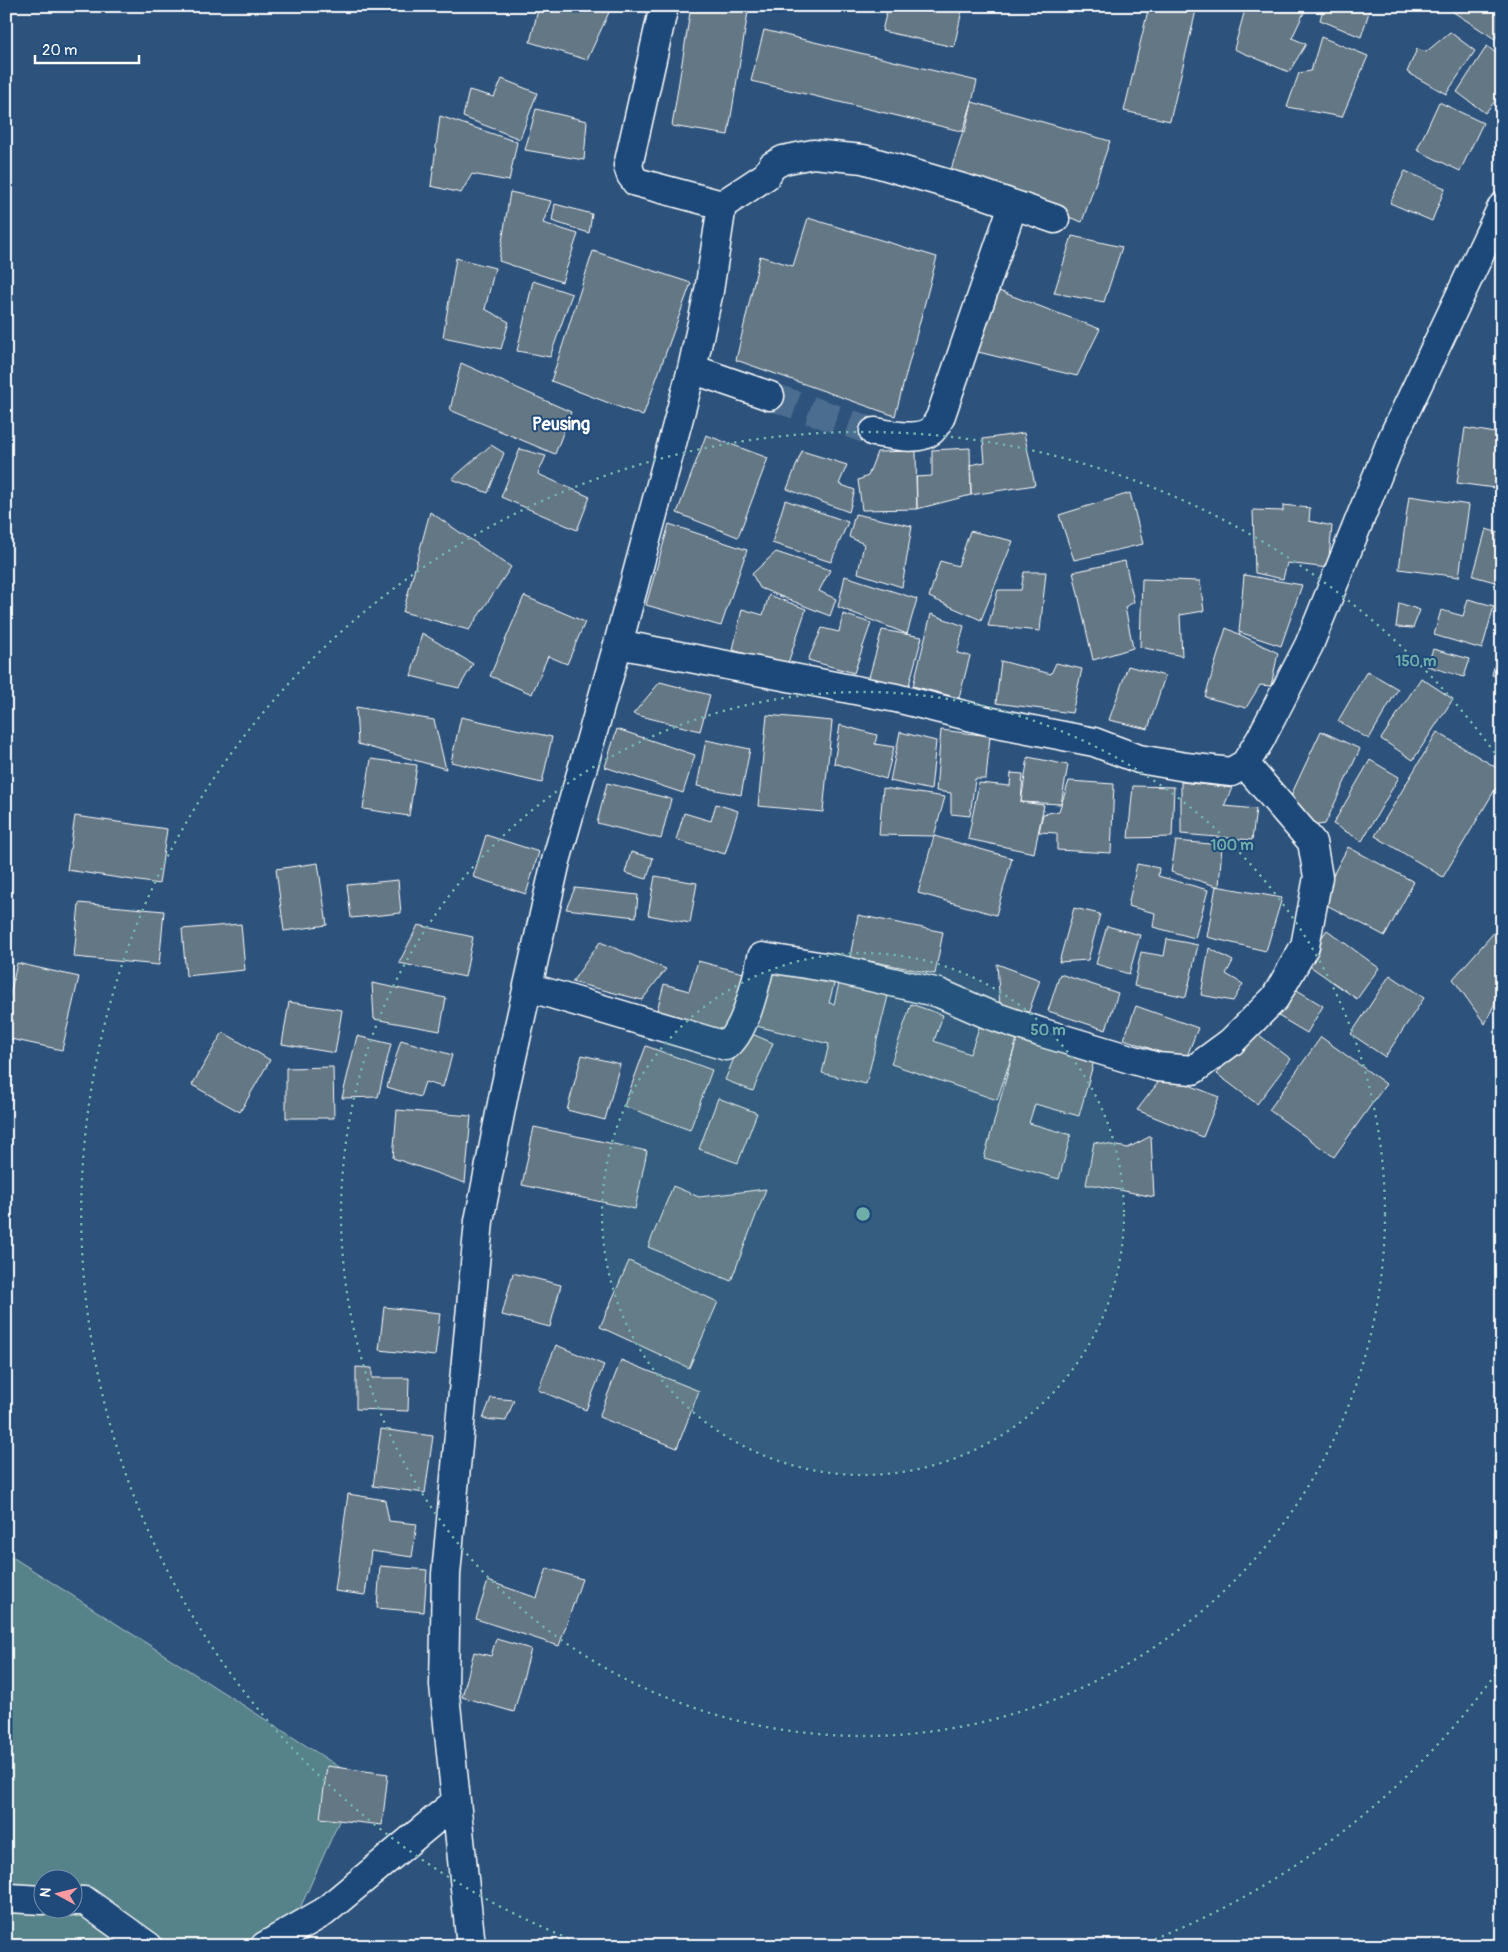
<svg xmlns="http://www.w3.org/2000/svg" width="1508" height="1952" viewBox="0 0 1508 1952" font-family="Pangolin,sans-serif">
<rect width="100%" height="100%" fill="#2d537c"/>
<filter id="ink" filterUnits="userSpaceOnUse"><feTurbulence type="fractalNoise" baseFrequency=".02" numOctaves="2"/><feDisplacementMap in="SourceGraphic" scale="10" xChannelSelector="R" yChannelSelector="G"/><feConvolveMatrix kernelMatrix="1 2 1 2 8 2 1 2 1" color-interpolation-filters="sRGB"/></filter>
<g filter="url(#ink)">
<!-- green -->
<path fill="#56828a" stroke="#aac0c4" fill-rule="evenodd" d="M6 1553 358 1779 283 1946H6ZM42 1880H72V1910H42Z"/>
<!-- building -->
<path fill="#647785" stroke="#fff" d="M539 6 564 9 565 6 611 8 587 60 530 42Z
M691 6H749L728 135 672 126Z
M888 6H963L954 47 882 31Z
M1149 6H1197L1170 121 1124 111Z
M1246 6H1307L1292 38 1306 44 1289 72 1234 49Z
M1324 6H1371L1361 37 1320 20Z
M1448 6H1502V28L1495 39 1447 8Z
M764 30 977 81 965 132 751 81Z
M1450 32 1475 51 1446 94 1407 72 1417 49 1426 52Z
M1321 37 1368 56 1342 117 1287 107 1299 73 1311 71Z
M1487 46 1502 58V93L1485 113 1457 92Z
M502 79 537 93 520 139 463 117 469 90 494 97Z
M972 102 1110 141 1082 222 950 173Z
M1439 102 1483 123 1460 171 1417 150Z
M536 109 587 121 584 160 525 150Z
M440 116 517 142 509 181 472 174 461 193 431 186Z
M1405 171 1445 188 1432 221 1390 203Z
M510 192 551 201 543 223 578 234 562 282 499 261Z
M555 204 592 214 589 233 552 221Z
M808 218 937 257 895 416 736 360 760 256 793 266Z
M1072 236 1122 247 1104 302 1054 293Z
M593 251 691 283 643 416 551 381Z
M456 258 495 268 485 309 509 322 501 349 443 337Z
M533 281 572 294 550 357 517 351Z
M991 288 1100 329 1077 376 978 352Z
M461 363 571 412 555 454 450 410Z
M1502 401V422L1498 421Z
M1465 428 1502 434V489L1457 483Z
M1024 433 1035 485 971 495 970 465 985 462 983 439Z
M706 435 768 458 738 537 677 513Z
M491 445 504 453 488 493 452 479Z
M970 448 971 495 917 509 916 477 932 476V450Z
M520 449 546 456 538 474 590 497 577 530 501 497Z
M802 451 847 465 839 484 855 490 849 512 787 489Z
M916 451 917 509 862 510 858 480 868 476 877 452Z
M1130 493 1143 544 1074 560 1059 515Z
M1409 496 1469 505 1459 577 1399 569Z
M785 500 848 522 831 562 772 543Z
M1283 505 1310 508 1309 521 1332 526 1328 568 1287 563 1283 579 1255 573 1253 510 1283 511Z
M430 512 511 567 469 630 403 612Z
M855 514 912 526 902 587 858 573 864 544 849 537Z
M669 524 747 550 721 626 646 605Z
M1486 529 1502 534V584L1473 576Z
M970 531 1013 541 981 620 929 597 940 561 958 566Z
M776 552 830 570 819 591 836 599 830 616 760 588 752 574Z
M1125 561 1134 602 1125 607 1133 648 1093 660 1073 572Z
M1024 572H1046L1040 631 988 626 998 590H1021Z
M1244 575 1302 585 1281 646 1239 632Z
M845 576 917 599 907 634 838 607Z
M1142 579 1200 581 1204 611 1180 615 1182 656 1140 647Z
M769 595 806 609 787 666 733 650 742 609 763 615Z
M524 596 585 622 567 664 548 656 532 694 490 676Z
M1468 599 1494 606 1482 649 1434 635 1441 610 1463 616Z
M1399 603 1420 610 1413 628 1396 627Z
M843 614 871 623 854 673 808 660 822 628 839 632Z
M931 614 964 626 957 653 970 656 959 698 913 686Z
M1226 628 1278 653 1271 686 1260 685 1246 708 1205 697Z
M882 630 922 637 907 692 868 681Z
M422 633 473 664 459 688 411 676Z
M1502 636V677L1492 675Z
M1433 649 1470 659 1464 677 1427 666Z
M1001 661 1051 674 1056 663 1082 669 1072 713 996 703Z
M1128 666 1165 676 1148 729 1109 720Z
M1367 671 1398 689 1369 739 1338 721Z
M1421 678 1453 699 1413 760 1381 739Z
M660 682 710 695 700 731 633 714Z
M356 707 434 720 446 769 358 744Z
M767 715 832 721 823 812 758 806Z
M461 717 552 737 542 783 451 762Z
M840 725 877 735 875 744 894 747 886 779 834 763Z
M617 729 695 755 683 793 605 767Z
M941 730 990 736 986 779H975L970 816 951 814V793L936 791Z
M1321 731 1360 749 1325 824 1310 826 1287 804Z
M900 732 936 741 931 790 890 781Z
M1437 732 1502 771V778L1443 877 1375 836Z
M706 740 750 749 741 795 697 786Z
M1028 757 1068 765 1061 804 1021 802Z
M371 759 417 765 409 816 363 809Z
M1370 760 1399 777 1362 841 1333 824Z
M1011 773 1023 774 1021 802 1044 805 1034 853 968 839 979 783 1010 786Z
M1069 781 1114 784 1111 853 1057 850V833L1039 832 1043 814 1059 811Z
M1181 782 1232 788 1224 806 1256 809 1252 840 1181 834Z
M607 783 671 799 661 839 597 823Z
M1133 786 1174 787 1172 837 1128 838Z
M883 788 945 797 934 836 879 835Z
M716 804 738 811 725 854 676 840 684 813 711 821Z
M75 816 167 829 159 884 67 870Z
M486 835 539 852 526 894 473 877Z
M934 836 1012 858 996 915 918 893Z
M1176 841 1222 845 1219 887 1171 872Z
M1348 847 1414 882 1385 936 1319 901Z
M631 852 653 858 647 879 625 873Z
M318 863 327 925 284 931 276 869Z
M1137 864 1159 868 1158 876 1208 890 1195 938 1153 927 1155 913 1128 906Z
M655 876 697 883 690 923 648 915Z
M398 880 401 913 351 918 347 885Z
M1216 886 1282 898 1266 951 1207 937Z
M575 888 638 895 636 917 566 909Z
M79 903 164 911 159 965 74 957Z
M1074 908 1100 914 1088 960 1059 962Z
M858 915 943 932 935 974 850 957Z
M241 924 245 970 186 976 182 929Z
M418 925 473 937 465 977 399 963Z
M1107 926 1140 935 1129 974 1096 964Z
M1497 929 1502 931V988L1485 1024 1453 979Z
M1327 930 1379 968 1357 999 1304 962Z
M1167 939 1198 945 1186 997 1134 986 1141 952 1164 956Z
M600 942 666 969 642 1000 572 982Z
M1209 948 1233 961 1226 974 1243 984 1233 1001 1201 995Z
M698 961 747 974 730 1034 656 1014 664 984 689 991Z
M764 962 835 980 829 1003 834 1004 842 971 891 984 866 1084 822 1073 829 1044 748 1024Z
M17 963 79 977 62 1050 6 1038V1014Z
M997 964 1040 980 1027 1017 1000 1007Z
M1060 974 1118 993 1106 1030 1048 1011Z
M1390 975 1424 998 1385 1057 1351 1034Z
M372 983 446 998 440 1031 374 1019Z
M1292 987 1323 1006 1307 1033 1275 1014Z
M289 1002 342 1010 335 1053 282 1044Z
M911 1004 943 1015 934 1041 970 1054 981 1022 1019 1034 997 1100 891 1064Z
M1136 1006 1198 1028 1185 1061 1124 1039Z
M1251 1029 1291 1059 1257 1104 1217 1074Z
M745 1031 773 1043 753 1091 725 1080Z
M223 1032 270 1060 240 1112 192 1085Z
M357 1036 391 1044 378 1097 342 1098Z
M1321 1037 1386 1084 1334 1157 1269 1110Z
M1017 1039 1094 1061 1079 1116 1035 1104 1029 1123 1071 1135 1059 1179 984 1158Z
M401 1040 452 1055 443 1087 425 1082 420 1097 387 1087Z
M646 1046 712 1070 690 1130 624 1106Z
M582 1055 620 1064 605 1120 567 1110Z
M333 1067 334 1118H286V1068Z
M1164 1075 1219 1097 1203 1137 1137 1110Z
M718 1098 757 1113 738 1163 699 1149Z
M397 1110 471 1116 465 1183 393 1158Z
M534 1127 647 1151 635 1209 522 1185Z
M1151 1136 1154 1197 1095 1185H1086L1094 1142 1128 1148Z
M673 1186 699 1197 766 1189 731 1281 648 1247Z
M629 1261 718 1302 689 1368 600 1327Z
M513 1273 561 1285 550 1327 502 1315Z
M384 1307 440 1313 435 1356 379 1350Z
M556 1345 604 1365 586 1410 538 1390Z
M621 1360 699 1391 677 1448 599 1417Z
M356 1367 372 1368V1378H409L408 1411 356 1409Z
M491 1398 514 1400 506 1421 483 1419Z
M381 1429 433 1436 425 1493 373 1486Z
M348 1494 385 1500 389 1521 417 1524 412 1557 371 1551 365 1595 335 1591Z
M380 1566 427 1570 424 1612 377 1608Z
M547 1568 582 1579 559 1646 476 1619 488 1581 537 1598Z
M496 1639 531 1649 514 1712 462 1697 474 1652 491 1656Z
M327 1766 388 1774 382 1825 320 1818Z"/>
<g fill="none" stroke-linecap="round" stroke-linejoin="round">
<!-- minor-tunnel -->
<path stroke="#4c6d90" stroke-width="28" stroke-dasharray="28 14" stroke-linecap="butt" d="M770 396 874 432"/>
<!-- minor casing -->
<g stroke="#fff" stroke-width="31">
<path id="minor" d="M722 205 766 176 772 166 783 160 813 154 863 159 986 195 1055 219
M692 369 770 396
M874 432C890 434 917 442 931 431 935 428 937 422 940 418L1013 205
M618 644 896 698 992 722 1094 742 1139 759 1186 767 1231 772 1245 764 1260 740 1309 645 1393 437 1502 207
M528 987 726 1046C746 1032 756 981 762 957L837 969 939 993 987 1014 1040 1032 1157 1067 1193 1070 1231 1042 1275 998 1305 946 1318 877 1312 842 1245 764
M6 1900 10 1898 42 1900
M72 1901H85L148 1946
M265 1946 324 1912 456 1802
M471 1946 444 1685 446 1574 479 1221 505 1088 556 861 618 644 692 369 709 291 722 205 636 182 631 175 628 166 664 6"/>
</g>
<!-- minor -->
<use href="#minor" stroke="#1f4a7a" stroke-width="28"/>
</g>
</g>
<!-- distance rings -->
<circle cx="863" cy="1214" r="261" fill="#6fada8" fill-opacity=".12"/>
<g fill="none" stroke="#6fada8" stroke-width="2.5" stroke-dasharray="2.5 5">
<circle cx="863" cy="1214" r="261"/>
<circle cx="863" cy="1214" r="522"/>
<path d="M1500 1668A782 782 0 0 1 1143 1944M583 1944A782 782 0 1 1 1500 760"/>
</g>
<g text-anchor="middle" stroke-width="4" stroke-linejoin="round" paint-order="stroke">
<!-- quarter labels -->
<g font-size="18" font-weight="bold" fill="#fff" stroke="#1f4a7a">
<text x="561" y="430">Peusing</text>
</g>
</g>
<circle cx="863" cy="1214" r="8" fill="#6fada8" stroke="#1f4a7a" stroke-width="2.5"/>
<g font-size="15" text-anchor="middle" font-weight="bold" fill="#6fada8" stroke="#1f4a7a" stroke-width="4" stroke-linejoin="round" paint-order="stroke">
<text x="1416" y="666">150 m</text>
<text x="1232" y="850">100 m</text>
<text x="1048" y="1035">50 m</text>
</g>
<!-- margin -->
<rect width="1508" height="1952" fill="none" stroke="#1f4a7a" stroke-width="25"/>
<rect x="12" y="12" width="1483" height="1927" fill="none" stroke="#fff" stroke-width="2" filter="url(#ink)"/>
<!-- north arrow -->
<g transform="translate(58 1894) rotate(277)"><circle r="24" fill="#1f4a7a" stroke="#7992af"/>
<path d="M0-4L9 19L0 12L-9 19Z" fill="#ff9aa2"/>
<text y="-8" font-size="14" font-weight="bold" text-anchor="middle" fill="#ffffff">N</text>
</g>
<!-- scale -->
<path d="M35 55v8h104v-8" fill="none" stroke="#ffffff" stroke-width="2.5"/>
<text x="42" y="55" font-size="15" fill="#ffffff" stroke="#1f4a7a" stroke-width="4" paint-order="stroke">20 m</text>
</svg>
